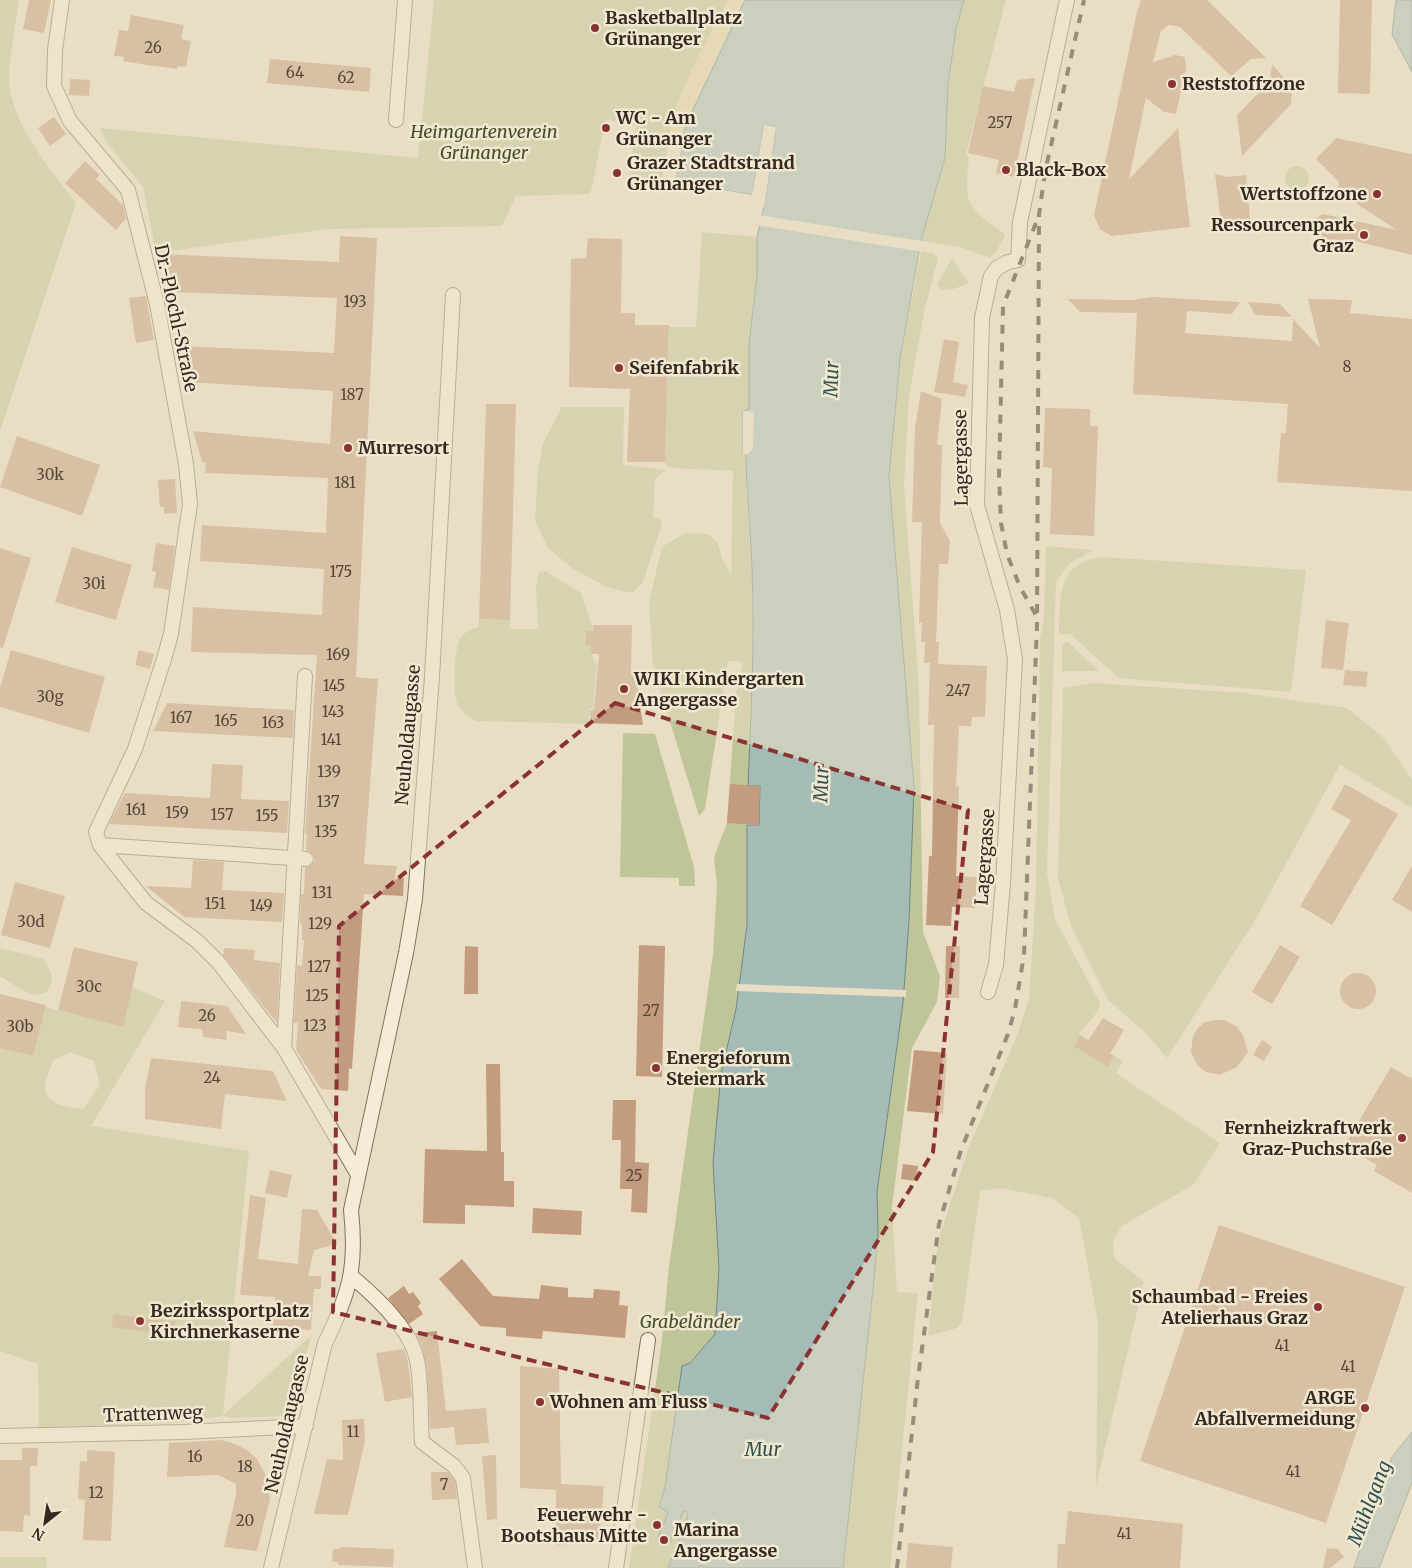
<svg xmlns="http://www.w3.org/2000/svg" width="1412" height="1568" viewBox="0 0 1412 1568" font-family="Merriweather,serif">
<rect width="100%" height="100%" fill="#e9dec4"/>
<!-- green -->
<path fill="#c0c599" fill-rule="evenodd" d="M0 0H19C16 25 10 51 9 76 8 120 50 169 76 203L0 431Z
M434 0H745L718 54 683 134 670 131 662 181 629 176 636 126 605 119 592 189 589 194 516 196 502 226 327 229 156 253 143 187 107 143 100 128 418 158Z
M964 0H1006L966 154 969 158C964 204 966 206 1004 233L1005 237 995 253 990 258 960 247 921 241 945 158 948 85 956 29Z
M1285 178a12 12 0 1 1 24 0a12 12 0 1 1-24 0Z
M702 232 757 237V275L749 344V409L743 411V454L746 455V493L752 568 754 662 747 825V925L736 1009 721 1074 713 1163 719 1269 715 1334 689 1363 682 1366 665 1487 659 1507 688 1513 704 1568H629L661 1348 669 1267 713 954 717 886 714 857 727 823 736 693 743 662 728 661 705 809 699 816 653 666 649 602 662 547 685 533 708 534 718 543 722 559 731 574 733 471 674 468 667 467 665 462 669 327H696Z
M921 252 933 253 938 258 924 312 909 397 904 485 919 688 923 932 940 976 937 1002 912 1048 892 1207 897 1292 918 1293 890 1568H843L873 1290 878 1234 877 1192 903 1003 909 921 914 787 889 476 900 360Z
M952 258 969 283 954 289 941 290 937 285Z
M562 407H624L623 465 666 470 655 479 653 517 660 518 662 524 643 582 632 593 606 587 572 568 548 548 535 520 538 469 543 443Z
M1046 546 1093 550 1069 564 1056 582 1047 873 1055 919 1100 1003 1098 1011 1079 1034 1123 1061 1116 1073 1220 1143 1194 1184 1122 1226 1113 1240 1114 1258 1144 1282 1096 1486 1098 1322 1079 1218 1052 1198 1001 1188 980 1191 962 1322 957 1328 928 1336 938 1241 969 1147 1018 1033 1029 999 1036 887 1040 638 1044 619Z
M1102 557 1306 570 1291 692 1119 678 1070 634H1059C1060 609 1056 575 1083 562 1088 559 1096 558 1102 557Z
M545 571 581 593 594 631H586V645H591V654L597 664 593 709H589V724L476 721C469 716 462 713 458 705 452 695 454 650 460 639 463 632 472 629 479 627V619L510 620V629H538L536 589 539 572Z
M1067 641 1099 671H1062V646Z
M1094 683 1245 693 1347 708 1385 739 1412 780V808L1340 765 1254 922 1167 1058 1146 1033 1108 1000 1071 926 1058 878 1063 688Z
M623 733 655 734 694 867 695 886H679V878L620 877Z
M0 948 44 959C49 968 55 976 50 987 41 1006 13 984 0 976Z
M132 987 165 1001 91 1126 249 1151 223 1415 311 1336 294 1409 287 1416 231 1418 223 1416 172 1423 39 1428 38 1364 0 1351V1048L33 1056 45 1007 122 1026ZM70 1052 94 1061 100 1085 83 1109C68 1108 44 1105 45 1084 46 1077 51 1068 53 1061Z
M0 1557H46L47 1568H0Z"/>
<!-- sand -->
<path fill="#e2d2a4" d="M728 0H745L718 54 683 134 670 131 672 115 696 60Z"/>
<!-- water -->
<path fill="#a5bcb6" stroke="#6d8982" d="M745 0H964L956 29 948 85 945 158 921 241 900 359 889 476 914 787 909 921 903 1003 877 1192 878 1234 873 1290 843 1568H704L701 1565 699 1568H668L688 1515 686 1511 683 1512 670 1542 658 1537 668 1512 659 1507 665 1487 682 1366 690 1363 715 1334 719 1269 713 1163 721 1074 736 1009 747 925V825H759L760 786H748C751 713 755 641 752 569 751 531 746 494 746 455L743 454V411L749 409V344L757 275V237L764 207 776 127 764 125 752 195 675 182 683 141 681 140 688 120Z
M1396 0H1412V72L1392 34Z
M1412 1432V1483L1379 1568H1354L1360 1550V1540L1392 1457Z"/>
<!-- pier -->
<path fill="#e9dec4" d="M764 125 776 127 764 208 761 207 773 129 766 128 753 197 673 184 680 133 683 134 681 140 683 141 675 182 752 195Z
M759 215 921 241H924L923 252 756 225Z
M743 411 754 412 753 449 746 455 743 454Z
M737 984 906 990V997L736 991Z"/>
<!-- building -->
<path fill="#c39b7e" d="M29 0H51L44 33 23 29Z
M1141 0H1207L1266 58 1251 59 1231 76 1180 27 1169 25 1161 31 1153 62 1175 55 1185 57 1186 68 1176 114 1164 112 1146 98 1129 179 1178 128 1190 227 1112 236 1100 229 1094 215 1137 12Z
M1340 0H1372L1370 94 1338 93Z
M131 15 184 25 181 39 191 41 186 67 178 66 177 69 147 65 123 61 124 57 114 56 119 30 128 31Z
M270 59 371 68 369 92 267 83Z
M1272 64 1292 87 1291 104 1242 156 1237 115 1270 81Z
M1035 78 1014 177 996 173 999 160 968 153 983 86 1014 92 1017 80Z
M70 79 90 80 89 96 69 95Z
M54 117 66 134 50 146 38 128Z
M1336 138 1412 154V255L1347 239 1345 249 1318 246 1317 218 1323 214 1397 230 1340 193 1338 188 1339 182 1316 159Z
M85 161 100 175 96 179 123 205 126 218 116 230 65 183Z
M1215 174 1228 177 1246 175 1250 219 1221 223Z
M340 236 377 238 356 677 378 679 364 864 397 866 395 878H404L403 896 364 894 352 1069 349 1068 348 1091 321 1089 296 1050 298 1023H294L297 965 302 966 304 940H302V923H300L301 894H304L305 868 313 864 315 859 311 852 306 850 307 834H305L317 655 191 652 193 607 322 615 324 569 200 561 202 525 326 533 328 478 205 473 206 463 202 462 193 431 330 444 333 391 187 382 180 346 334 353 337 298 169 292 161 254 339 262Z
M588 238 622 239 621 313H635V325H669L665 462H627L630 389 569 387 571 259 586 258Z
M146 296 154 340 136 343 129 298Z
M1153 297 1240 302 1232 314 1187 311 1185 333 1292 341 1293 319 1320 348 1308 299 1352 300 1350 313 1412 319V491L1277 482 1281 433H1286L1288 404 1133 394 1137 313 1080 312 1068 299 1131 300Z
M1248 302 1280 304 1292 317 1255 315Z
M944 339 959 342 953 382 968 385 965 397 934 392Z
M921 391 942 399 937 445H942L940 523 950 541 948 564H939L936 642H939L938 664 987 666 985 717H972L971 726H959L956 787 959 786 956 876 977 877 975 908 952 907 951 926 926 925 929 856H932L934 725H928L930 663H924L925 642H921L922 623H919L922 522H912L915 428Z
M486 404H516L510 620 479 619Z
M1045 408 1090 409V426H1098L1094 536 1050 534 1052 468 1043 467Z
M17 436 100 465 82 516 0 487Z
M175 479 177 513 164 514V507H160L158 480Z
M156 543 175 546 169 590 153 587 156 572 152 571Z
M72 547 132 565 116 620 55 602Z
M0 548 31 558 3 648 0 647Z
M1326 620 1349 623 1343 670 1321 668Z
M593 625H632L631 670H635L643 725 590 723V710H594L599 654H591V645H586V631H594Z
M11 650 105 677 89 733 0 707V688Z
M139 650 154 654 150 669 135 665Z
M1345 670 1368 672 1366 687 1343 685Z
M167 703 294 710 293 738 153 731Z
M212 764 243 765 241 799 289 801 287 833 109 824 125 793 210 798Z
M730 784 760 786 759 825 727 823Z
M1345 784 1398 814 1332 925 1300 906 1351 820 1331 809Z
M193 860 224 862 222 890 284 893 282 922 184 917 146 886 191 888Z
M1412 866V912L1392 900Z
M15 882 65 896 50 948 1 935Z
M639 945 665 946 662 1077 636 1076Z
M1280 945 1300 957 1272 1004 1252 992Z
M465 946 478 947V994H464Z
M946 946H960L959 998H945Z
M74 947 138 962 123 1027 58 1010Z
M224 948 255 950 254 960 280 963 277 1023 223 955Z
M1340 991a18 18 0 1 1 36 0a18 18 0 1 1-36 0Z
M0 994 46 1005 33 1056 0 1048Z
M181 1001 227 1006 246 1034 226 1031 227 1040 203 1037 202 1029 178 1027Z
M1103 1018 1124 1030 1110 1054 1114 1057 1108 1067 1074 1046 1080 1036 1088 1041Z
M1216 1020H1225L1237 1027 1243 1035 1248 1052 1237 1067 1220 1075 1206 1072 1198 1066 1191 1052 1193 1036 1198 1028 1205 1022Z
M1262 1040 1272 1047 1264 1061 1253 1055Z
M914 1050 947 1053 943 1114 907 1111Z
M151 1058 273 1071 287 1101 225 1094 221 1129 145 1119V1089Z
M486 1064H500L501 1152H504V1181H514V1207L465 1205V1224L423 1223 425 1149 487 1151Z
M1391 1067 1412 1079V1193L1374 1171 1377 1165 1344 1146Z
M613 1100H636L635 1162 649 1163 647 1213 631 1212 632 1189H620L621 1140H612Z
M903 1164 918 1166 916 1181 901 1179Z
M270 1170 292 1175 287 1198 265 1193Z
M250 1195 266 1198 258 1259 298 1264 302 1209 317 1210 337 1244 314 1250 308 1276H321V1289H314L311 1330 273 1328 275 1297 240 1295Z
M533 1208 582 1211 581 1235 532 1233Z
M1219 1225 1405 1287 1326 1523 1140 1461Z
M462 1259 493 1296 539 1299 541 1285 568 1288V1297L593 1298 594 1289 620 1291 619 1305 628 1306 625 1338 543 1331 542 1339 506 1336V1328L480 1326 439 1279Z
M404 1286 409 1294 413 1292 421 1303 418 1306 423 1314 409 1324 388 1298Z
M113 1314 175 1322 173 1335 112 1327Z
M437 1331 446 1411 486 1408 489 1443 456 1445 454 1427 430 1429 427 1369 422 1346 415 1333Z
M404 1349 408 1362 412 1397 385 1402 376 1353Z
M520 1366 559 1369 561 1484 604 1486 599 1540 556 1546V1490L520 1488Z
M364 1419 365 1441 348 1515 314 1514 327 1459 343 1460 342 1420Z
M221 1440 233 1443 247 1450 257 1459 267 1477 270 1499 257 1551 224 1547 236 1495V1484L218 1475 167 1477 169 1443Z
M22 1448H38L37 1466H30V1516L24 1515 23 1532 0 1531V1460H22Z
M87 1450 115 1452 111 1541 83 1540 85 1500 78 1499 80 1461 87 1462Z
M496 1455 497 1519 487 1520 482 1456Z
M431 1472H448L455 1481 457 1499 432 1500Z
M1068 1511 1183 1524 1180 1568H1057L1058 1544H1065Z
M908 1543 953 1547 951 1568H906Z
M340 1547 394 1549 393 1567 338 1565V1562H332L333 1549H340Z
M1327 1548 1338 1549 1344 1557 1330 1568H1323Z"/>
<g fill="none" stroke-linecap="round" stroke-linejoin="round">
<!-- street casing -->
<g stroke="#81705c" stroke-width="16">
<path id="street" d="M62 0 55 50 54 86 70 121 128 190 157 304 186 464 190 504 171 634 164 659 135 749 96 832 100 845 146 903 197 941 219 963 284 1048 357 1173
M396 120 405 0
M100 845 306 859
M988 992 996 965 1003 883 1015 659 1007 610 977 505 982 318 991 276 997 268 1008 262 1018 260 1020 222 1067 0
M284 1048 305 676
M351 1276C374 1295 411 1329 417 1360 422 1386 420 1415 422 1442L454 1466 463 1478 475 1568
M0 1436 184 1432 306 1426
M271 1568 325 1343C350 1293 357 1266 351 1210L406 953 415 899 432 677 453 295
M616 1568 648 1340"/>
</g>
<!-- street -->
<use href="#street" stroke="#f4ecd6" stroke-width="14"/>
<!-- rail -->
<path stroke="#33291f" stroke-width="4" stroke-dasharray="9 9" stroke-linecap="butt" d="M1036 223 1003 306 999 477 1001 523 1007 554 1020 587 1037 617
M897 1568 918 1378 939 1224 961 1150 1008 1034 1015 1009 1024 955 1037 625 1039 215 1045 172 1084 0"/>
</g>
<!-- marked area -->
<path d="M0 0H1412V1568H0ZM615 703 968 810 933 1152 768 1418 333 1312 339 926Z" fill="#e9dec4" fill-opacity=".55" fill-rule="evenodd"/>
<path fill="none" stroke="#893333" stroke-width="4" stroke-dasharray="10 6" stroke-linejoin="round" d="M615 703 968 810 933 1152 768 1418 333 1312 339 926Z"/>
<!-- markers -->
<g fill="#893333" stroke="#f1e8d2" stroke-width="2">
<circle cx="595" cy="28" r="5"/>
<circle cx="1172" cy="84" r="5"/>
<circle cx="606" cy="128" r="5"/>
<circle cx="1006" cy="170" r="5"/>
<circle cx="617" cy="173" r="5"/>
<circle cx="1377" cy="194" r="5"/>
<circle cx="1364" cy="235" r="5"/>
<circle cx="619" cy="368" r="5"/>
<circle cx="348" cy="448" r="5"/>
<circle cx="624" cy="689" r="5"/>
<circle cx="656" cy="1068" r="5"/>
<circle cx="1402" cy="1138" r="5"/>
<circle cx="1318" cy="1307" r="5"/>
<circle cx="140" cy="1321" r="5"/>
<circle cx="540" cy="1402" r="5"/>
<circle cx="1365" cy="1408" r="5"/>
<circle cx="657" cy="1525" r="5"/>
<circle cx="664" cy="1540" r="5"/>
</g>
<g text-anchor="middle" stroke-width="5" stroke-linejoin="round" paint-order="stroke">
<!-- number labels -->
<g font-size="15" fill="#574637">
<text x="153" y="53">26</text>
<text x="295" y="78">64</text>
<text x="346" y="83">62</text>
<text x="1000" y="128">257</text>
<text x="355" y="307">193</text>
<text x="1347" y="372">8</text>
<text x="352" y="400">187</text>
<text x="50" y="480">30k</text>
<text x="345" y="488">181</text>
<text x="341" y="577">175</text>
<text x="94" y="589">30i</text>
<text x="338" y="660">169</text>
<text x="334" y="691">145</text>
<text x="958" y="696">247</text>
<text x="50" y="702">30g</text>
<text x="333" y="717">143</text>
<text x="181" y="723">167</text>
<text x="226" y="726">165</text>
<text x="273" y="728">163</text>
<text x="331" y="745">141</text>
<text x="329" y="777">139</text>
<text x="328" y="807">137</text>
<text x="136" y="815">161</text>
<text x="177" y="818">159</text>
<text x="222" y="820">157</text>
<text x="267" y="821">155</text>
<text x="326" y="837">135</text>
<text x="322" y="898">131</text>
<text x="215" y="909">151</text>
<text x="261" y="911">149</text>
<text x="31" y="927">30d</text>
<text x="320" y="929">129</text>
<text x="319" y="972">127</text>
<text x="89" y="992">30c</text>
<text x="317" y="1001">125</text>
<text x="651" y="1016">27</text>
<text x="207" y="1021">26</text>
<text x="315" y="1031">123</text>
<text x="20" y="1032">30b</text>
<text x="212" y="1083">24</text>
<text x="634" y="1181">25</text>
<text x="1282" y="1351">41</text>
<text x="1348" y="1372">41</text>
<text x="353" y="1437">11</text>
<text x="195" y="1462">16</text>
<text x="245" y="1472">18</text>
<text x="1293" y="1477">41</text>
<text x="444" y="1490">7</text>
<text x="96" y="1498">12</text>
<text x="245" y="1526">20</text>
<text x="1124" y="1539">41</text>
</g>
<!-- poi labels -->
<g font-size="18" font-weight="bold" fill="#33291f" stroke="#f1e8d2" text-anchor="start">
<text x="605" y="24">Basketballplatz<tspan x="605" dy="21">Grünanger</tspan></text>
<text x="1182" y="90">Reststoffzone</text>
<text x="616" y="124">WC - Am<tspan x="616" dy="21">Grünanger</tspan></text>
<text x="627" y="169">Grazer Stadtstrand<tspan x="627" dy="21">Grünanger</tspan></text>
<text x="1016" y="176">Black-Box</text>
<text x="1367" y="200" text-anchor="end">Wertstoffzone</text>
<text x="1354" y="231" text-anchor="end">Ressourcenpark<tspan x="1354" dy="21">Graz</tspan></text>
<text x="629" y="374">Seifenfabrik</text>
<text x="358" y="454">Murresort</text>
<text x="634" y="685">WIKI Kindergarten<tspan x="634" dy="21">Angergasse</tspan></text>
<text x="666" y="1064">Energieforum<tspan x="666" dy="21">Steiermark</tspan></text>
<text x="1392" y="1134" text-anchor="end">Fernheizkraftwerk<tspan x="1392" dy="21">Graz-Puchstraße</tspan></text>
<text x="1308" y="1303" text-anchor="end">Schaumbad - Freies<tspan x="1308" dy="21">Atelierhaus Graz</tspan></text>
<text x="150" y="1317">Bezirkssportplatz<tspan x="150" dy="21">Kirchnerkaserne</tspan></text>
<text x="1355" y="1404" text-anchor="end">ARGE<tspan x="1355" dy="21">Abfallvermeidung</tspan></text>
<text x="550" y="1408">Wohnen am Fluss</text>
<text x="647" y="1521" text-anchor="end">Feuerwehr -<tspan x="647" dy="21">Bootshaus Mitte</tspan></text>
<text x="674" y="1536">Marina<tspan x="674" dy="21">Angergasse</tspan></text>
</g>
<!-- park labels -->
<g font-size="18" font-style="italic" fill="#434d28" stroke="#f1e8d2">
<text x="484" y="138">Heimgartenverein<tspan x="484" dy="21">Grünanger</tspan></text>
<text x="690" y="1328">Grabeländer</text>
</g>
<!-- street labels -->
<g font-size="18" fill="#33291f" stroke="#f1e8d2">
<text transform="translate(176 318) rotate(78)" y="6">Dr.-Plochl-Straße</text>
<text transform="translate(961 458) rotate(-91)" y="6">Lagergasse</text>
<text transform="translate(408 735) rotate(-85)" y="6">Neuholdaugasse</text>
<text transform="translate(985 857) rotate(-86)" y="6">Lagergasse</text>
<text transform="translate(153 1414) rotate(-2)" y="6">Trattenweg</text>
<text transform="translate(287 1424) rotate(-77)" y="6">Neuholdaugasse</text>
</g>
<!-- water labels -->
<g font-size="19" font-style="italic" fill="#30514f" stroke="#f1e8d2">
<text transform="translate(831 379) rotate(-88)" y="7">Mur</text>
<text transform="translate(821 784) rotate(-88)" y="7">Mur</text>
<text x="763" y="1456">Mur</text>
<text transform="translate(1369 1503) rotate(-69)" y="7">Mühlgang</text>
</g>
</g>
<!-- north arrow -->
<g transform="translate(45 1523) rotate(210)" stroke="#f1e8d2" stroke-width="4" paint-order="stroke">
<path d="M0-4L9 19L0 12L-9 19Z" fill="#33291f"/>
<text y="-8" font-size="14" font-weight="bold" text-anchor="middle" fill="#33291f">N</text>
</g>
</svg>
